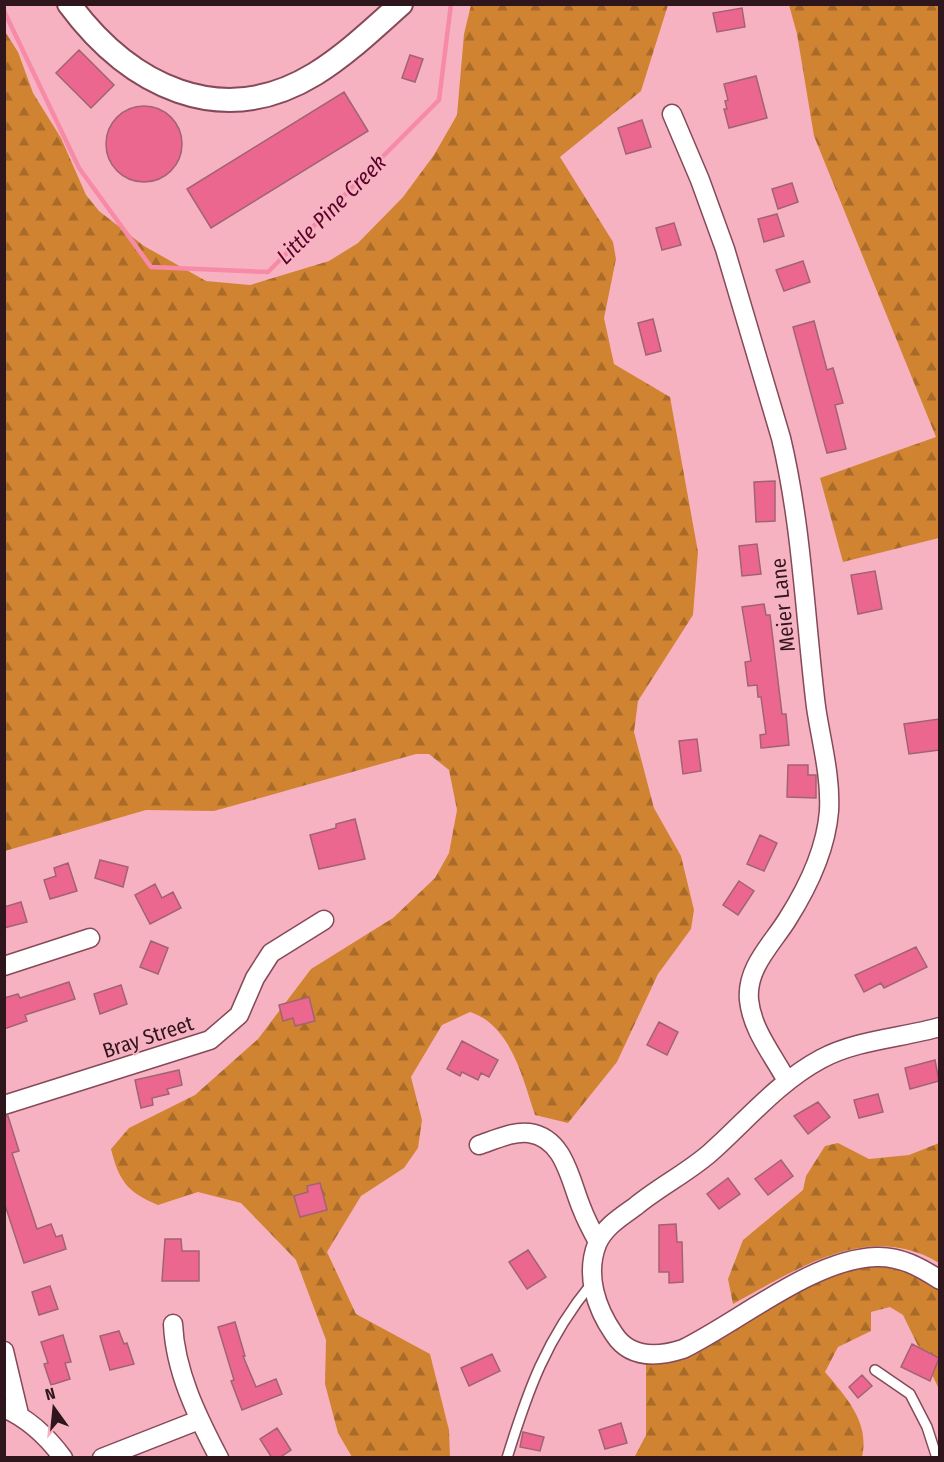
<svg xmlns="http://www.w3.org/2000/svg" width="944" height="1462" viewBox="0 0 944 1462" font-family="'Fira Sans Condensed',sans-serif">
<defs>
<pattern id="forest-firs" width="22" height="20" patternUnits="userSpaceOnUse" patternTransform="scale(1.5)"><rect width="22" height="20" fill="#d08431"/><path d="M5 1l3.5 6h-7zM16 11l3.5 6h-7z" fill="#a96b29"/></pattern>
</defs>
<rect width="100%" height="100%" fill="#f7b2c2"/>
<!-- forest -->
<path fill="url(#forest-firs)" d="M471 5H668L641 91 560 157 613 242 616 259 604 318 614 364 670 397 698 552 693 615 638 701 634 732 654 808 681 856 694 910 691 929 658 974 617 1062 568 1123 535 1115C523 1079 511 1025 470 1012L442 1025 411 1077 422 1120 418 1148 404 1168 361 1196 327 1252 356 1314 430 1354 449 1430 450 1457H352L338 1433 325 1384 326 1340 296 1260 241 1203 198 1192 158 1205C127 1192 119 1181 111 1149L129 1128 195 1095 258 1039 311 969 393 918 435 878 449 853 457 810 449 770 429 754H416L214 811 146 810 5 851 4 30 18 52 33 93 61 138 86 195 99 211 144 246 206 281 250 285 329 261 358 243 403 197 434 155 457 115 464 34Z
M789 5H939V538L843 562 820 478 936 437 814 136 797 34Z
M838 1143 869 1159 909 1155 939 1143V1263C868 1220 796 1270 733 1304L728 1279 743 1240 803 1190 806 1176 825 1146Z
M878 1257 939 1280V1389L903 1315 890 1307 871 1312V1331L838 1347 825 1372C846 1397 870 1422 862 1457L634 1458 646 1435V1355H657L803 1280Z"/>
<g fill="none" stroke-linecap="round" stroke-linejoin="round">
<!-- stream -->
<path stroke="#f68aa7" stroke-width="4.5" d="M4 11 79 168 151 267 268 272 439 100 451 4"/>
</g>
<!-- building -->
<path fill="#ec678f" stroke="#a16372" stroke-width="1.5" d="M742 8 745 27 717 32 713 13Z
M79 50 114 85 91 108 56 73Z
M410 55 423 59 415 82 402 78Z
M756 76 767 118 729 128 724 109H727L725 101 728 100 724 84Z
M344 92 368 131 211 228 187 189Z
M106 144a38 38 0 1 1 76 0a38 38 0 1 1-76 0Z
M642 120 651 147 626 154 618 128Z
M792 183 798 202 778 209 772 189Z
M777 214 784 236 764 242 758 219Z
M674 223 681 245 662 250 656 228Z
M803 261 810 282 784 291 776 270Z
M653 319 661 351 646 355 638 323Z
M814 321 827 370 833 368 843 403 835 405 846 449 827 453 793 327Z
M775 481V521L756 522 754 482Z
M757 544 761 574 742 576 739 546Z
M875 571 882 609 858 614 851 575Z
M764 604 766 615H770L782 714H786L789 745 761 748 760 735 766 734 761 697H758L757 685 748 686 745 662 751 661 742 607Z
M939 719V750L909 754 904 724Z
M697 739 701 771 683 774 679 741Z
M788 765H808V775H816V798L787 797Z
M355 819 365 859 319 869 310 835 336 828V824Z
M760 835 777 843 764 871 747 864Z
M100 860 128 867 123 887 95 878Z
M68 863 77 891 50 899 44 880 56 876 54 868Z
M739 881 754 891 738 915 723 905Z
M155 884 162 898 173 892 181 908 150 924 135 895Z
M21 902 27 922 4 928V907Z
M151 941 168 948 158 974 140 967Z
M916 947 927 967 884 988 881 983 864 992 855 975Z
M69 982 75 999 25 1015 27 1021 4 1029V998L18 994 20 998Z
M121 985 127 1004 100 1014 94 994Z
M309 997 315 1021 295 1026 293 1018 283 1021 279 1005Z
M659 1022 678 1032 667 1055 647 1045Z
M462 1041 498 1060 489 1077 481 1073 478 1080 462 1072 460 1076 447 1069Z
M935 1060 939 1081 910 1089 905 1068Z
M179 1070 182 1085 167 1089 169 1094 152 1098 153 1105 141 1108 135 1080Z
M878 1094 883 1112 859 1118 854 1100Z
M818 1102 830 1117 808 1134 794 1116Z
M4 1116H8L19 1151 12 1153 37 1229 51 1224 56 1237 62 1235 66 1249 24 1263 4 1202Z
M781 1160 793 1176 768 1195 755 1179Z
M728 1178 740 1194 719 1209 707 1194Z
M320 1183 327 1210 300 1217 294 1196 308 1192 307 1186Z
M676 1224 677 1242H682L683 1282 669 1283V1272H659V1225Z
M165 1239H181L182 1251H199V1281H162Z
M528 1250 546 1277 527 1289 509 1262Z
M50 1286 58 1309 39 1315 32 1292Z
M235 1322 245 1356H243L256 1387 276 1379 282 1394 242 1410 231 1381 234 1380 218 1327Z
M119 1331 124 1344 127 1343 134 1364 110 1370 100 1336Z
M63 1335 71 1362 65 1363 70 1379 51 1385 44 1364 48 1363 41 1342Z
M912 1344 939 1358 930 1381 901 1367Z
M492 1354 500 1371 469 1386 461 1368Z
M862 1375 872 1386 858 1398 849 1387Z
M621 1423 627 1443 605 1449 599 1430Z
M277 1428 291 1450 279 1458H272L260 1439Z
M523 1432 544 1437 540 1451 520 1447Z"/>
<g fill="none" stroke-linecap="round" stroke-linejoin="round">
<!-- service casing -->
<g stroke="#854a59" stroke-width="12">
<path id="service" d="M875 1370 910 1394 927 1427 937 1458
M507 1458C528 1390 546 1339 592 1283"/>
</g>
<!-- minor casing -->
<g stroke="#854a59" stroke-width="21">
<path id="minor" d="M672 114 700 180 725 249 781 438C802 526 805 617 816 707 821 741 831 776 829 811 826 850 808 887 787 920 772 944 746 968 749 1000 752 1030 773 1055 787 1081
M4 966 90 938
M940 1027C901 1038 856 1040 821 1059 778 1082 746 1121 710 1153 687 1173 659 1187 636 1206 622 1216 604 1227 597 1244 585 1275 596 1308 614 1334 630 1359 658 1357 683 1349 740 1321 813 1259 876 1257 900 1256 920 1267 940 1280
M4 1105 210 1040 239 1015 255 978 271 953 324 920
M479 1145C494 1140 513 1131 529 1133 565 1138 570 1181 582 1209 586 1220 592 1231 598 1242
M173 1324C175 1371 197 1416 219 1458
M4 1351 19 1414
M4 1408C29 1419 47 1436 63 1458
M102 1458 199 1420"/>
</g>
<!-- tertiary casing -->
<g stroke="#854a59" stroke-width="26">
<path id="tertiary" d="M69 4C129 85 220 132 315 74 346 55 374 28 401 4"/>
</g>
<!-- service -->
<use href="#service" stroke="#fff" stroke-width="9"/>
<!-- minor -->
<use href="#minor" stroke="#fff" stroke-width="18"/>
<!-- tertiary -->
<use href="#tertiary" stroke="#fff" stroke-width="22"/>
</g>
<g text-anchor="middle" stroke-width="4.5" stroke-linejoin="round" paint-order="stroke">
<!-- street labels -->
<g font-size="21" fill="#2f161d" stroke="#f7b2c2">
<text transform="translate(783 605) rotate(-96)" y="7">Meier Lane</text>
<text transform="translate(148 1037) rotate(-18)" y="7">Bray Street</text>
</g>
<!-- water labels -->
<g font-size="22" font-style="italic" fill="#590228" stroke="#f7b2c2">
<text transform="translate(331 209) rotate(-45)" y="8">Little Pine Creek</text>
</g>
</g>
<!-- border -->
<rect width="944" height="1462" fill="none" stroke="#2f161d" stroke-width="12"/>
<!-- north arrow -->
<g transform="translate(54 1408) rotate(345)" stroke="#f7b2c2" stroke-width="4.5" paint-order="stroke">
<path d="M0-4.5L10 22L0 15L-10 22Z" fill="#2f161d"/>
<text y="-9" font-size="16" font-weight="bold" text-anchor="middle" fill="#2f161d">N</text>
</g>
</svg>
